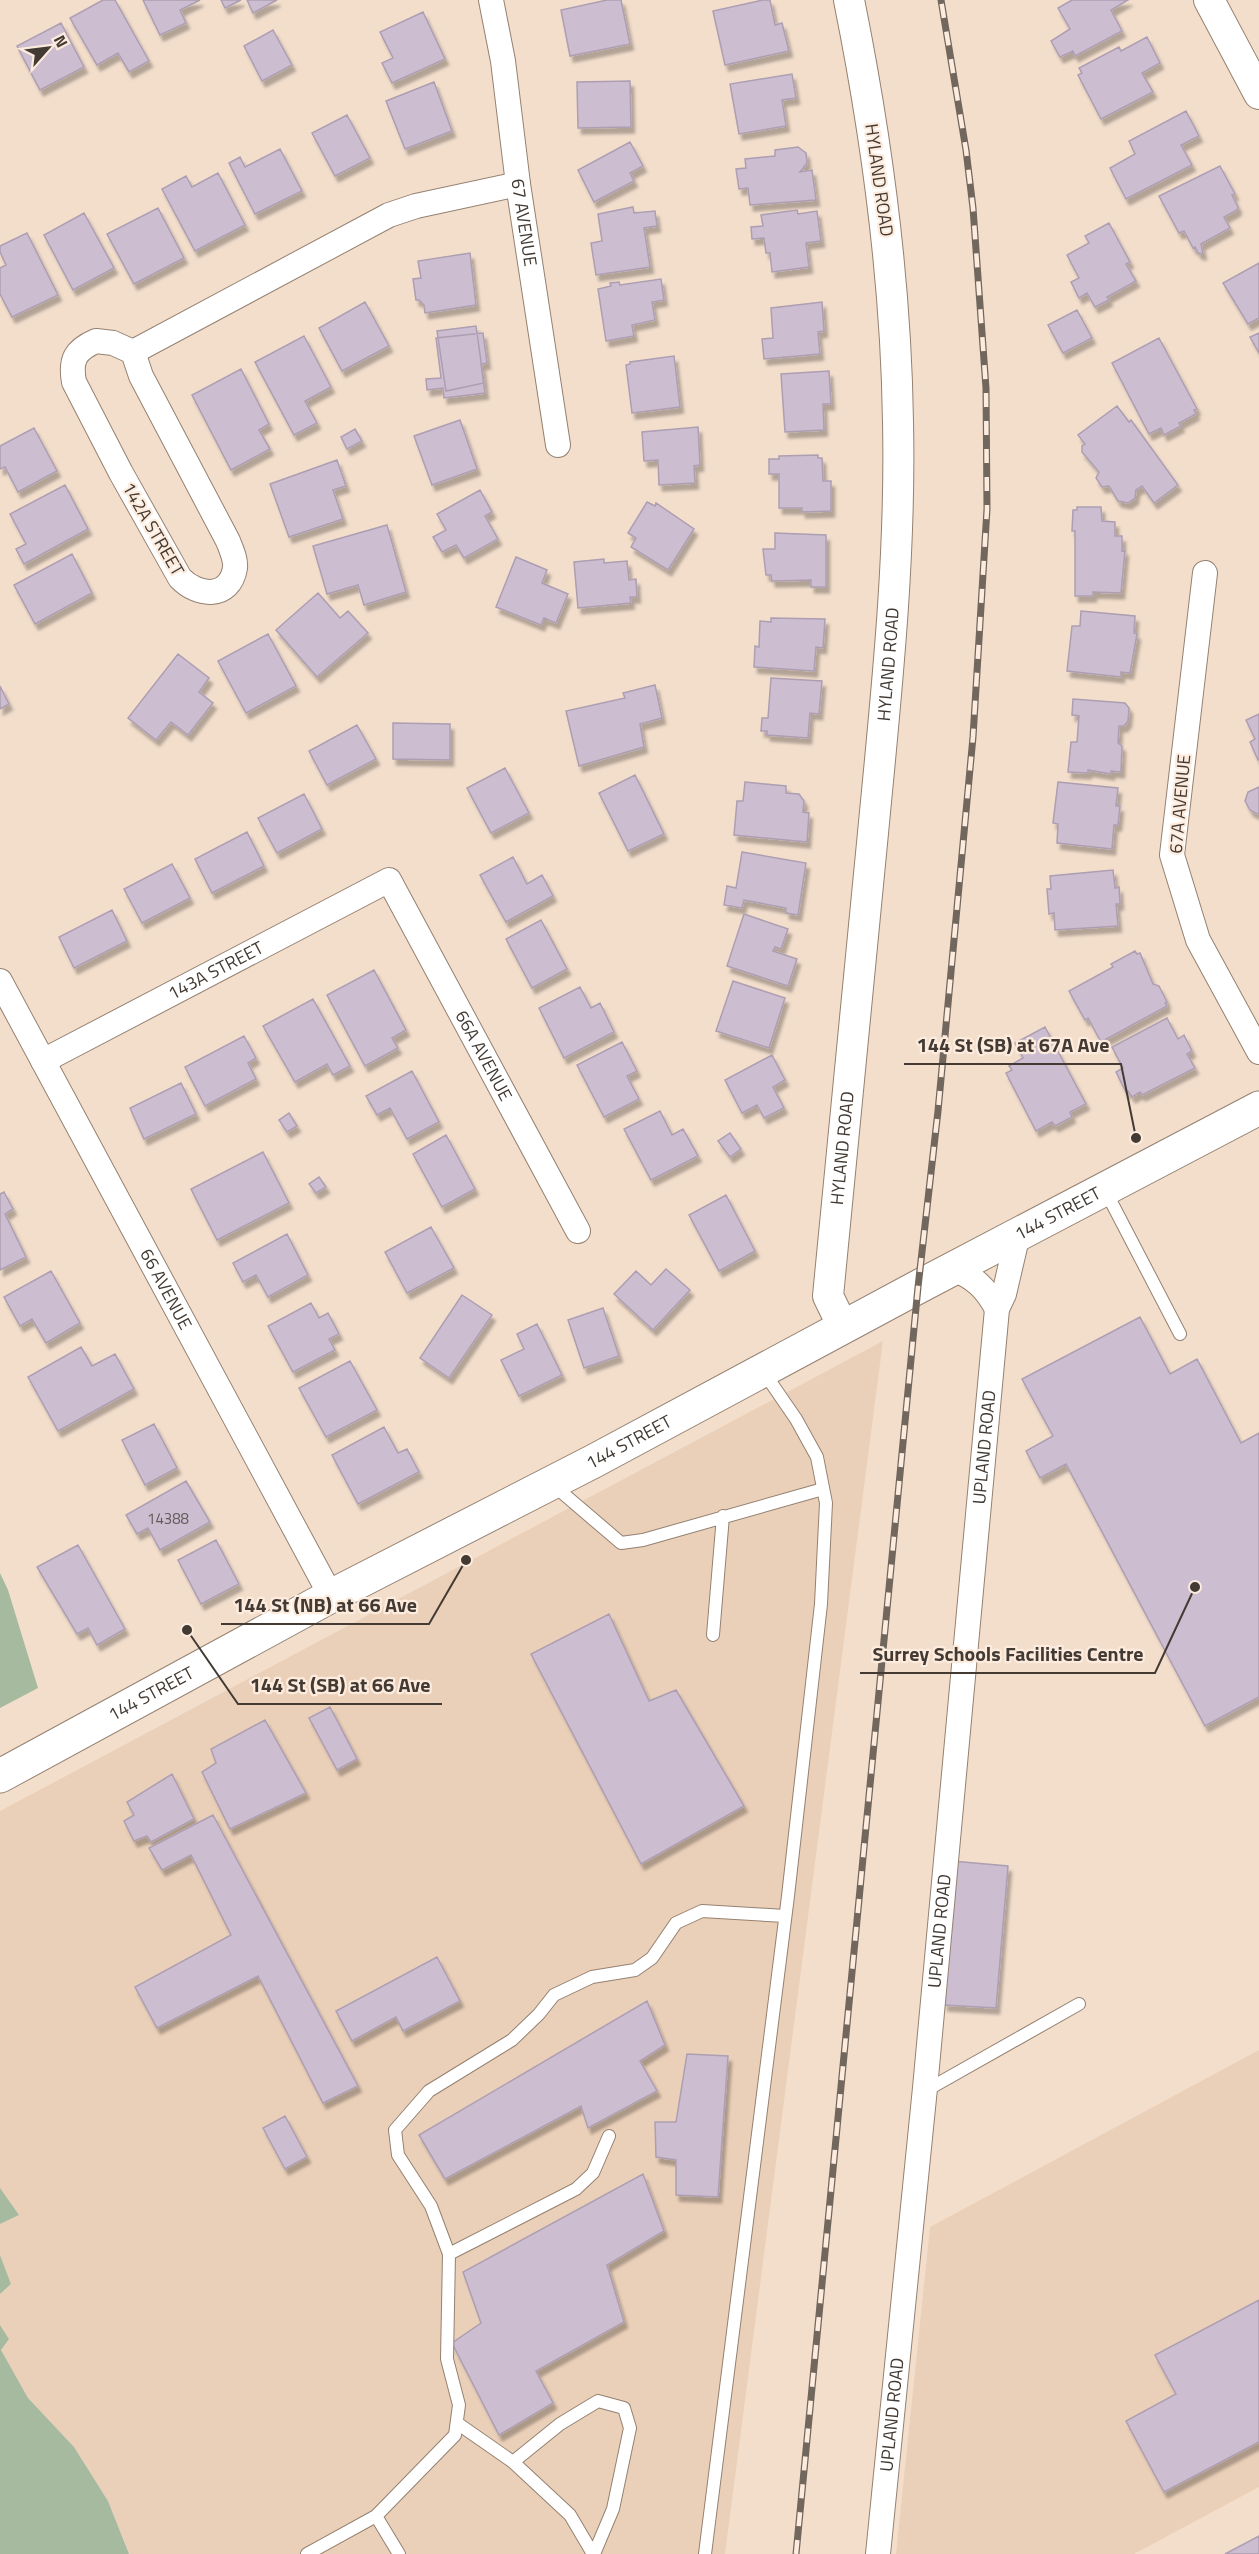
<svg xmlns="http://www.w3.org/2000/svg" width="1259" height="2554" viewBox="0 0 1259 2554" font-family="'Titillium Web',sans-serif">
<defs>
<filter id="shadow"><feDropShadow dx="3.5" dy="6" stdDeviation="1.5" flood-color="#0004"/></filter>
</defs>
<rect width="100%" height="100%" fill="#f3decc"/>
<!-- built -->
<path fill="#ebd0b9" d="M883 1341 725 2554H129L108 2501 74 2447 28 2398 1 2350 9 2339 0 2325V2294L11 2284 0 2255V2224L19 2215 0 2188V1811Z
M1259 2050V2487L1134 2554H896L930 2227Z"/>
<!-- forest -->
<path fill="#a5ba9f" d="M0 1573 8 1590 38 1688 0 1708Z
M0 2188 19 2215 0 2224Z
M0 2255 11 2284 0 2294Z
M0 2325 9 2339 1 2350 28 2398 74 2447 108 2501 129 2554H0Z"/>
<!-- building -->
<path fill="#ccbdd1" stroke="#ad9eb2" stroke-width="1.5" filter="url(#shadow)" d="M103 0H115L149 61 129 72 118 53 97 65 70 18Z
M143 0H200L180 10 186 23 160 35Z
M221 0H241L225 8Z
M247 0H277L253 13Z
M607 0H621L630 44 570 56 561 10Z
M763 0H770L775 25 782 23 789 51 725 65 713 11Z
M1072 0H1128L1111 10 1122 31 1075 56 1073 51 1060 57 1051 41 1070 29 1058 8Z
M423 12 445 59 392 83 382 63 393 58 380 32Z
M61 23 84 67 40 90 17 46Z
M273 30 292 65 262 81 244 46Z
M1147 37 1160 63 1142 73 1153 92 1101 119 1078 75 1082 73 1079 68 1119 47 1121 51Z
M792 74 796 98 782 100 786 126 739 134 730 84Z
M630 81 631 127 578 128 577 82Z
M434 82 452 131 405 149 386 101Z
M1186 111 1199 136 1181 145 1192 165 1126 199 1110 168 1135 154 1129 141Z
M347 115 370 158 335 176 312 133Z
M630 142 643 166 630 173 634 181 594 202 578 170Z
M798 147 806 153 807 163 800 172 812 170 816 200 750 205 748 188 739 189 736 169 746 168 745 159 775 156V150Z
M280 149 302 191 255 214 229 163 240 157 245 167Z
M1220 166 1235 194 1232 195 1238 207 1237 210 1224 217 1230 228 1201 244 1203 254 1198 253 1195 247 1193 248 1184 231 1179 233 1159 196Z
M218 173 245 225 195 251 162 189 186 176 192 187Z
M633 207 634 213 655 211 657 226 644 228 650 267 596 275 591 243 602 241 598 214Z
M158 208 184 258 134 284 107 234Z
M797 210 798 214 817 211 821 241 806 243 809 267 772 272 770 253H766L764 238 752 239 751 227 763 226 761 215Z
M84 213 114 268 73 290 44 235Z
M1109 223 1130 262 1126 264 1136 281 1107 297 1109 300 1095 307 1087 293 1079 298 1071 282 1079 278 1067 255 1089 243 1085 236Z
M27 233 58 295 12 317 0 294V268L6 265 0 252V246Z
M470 253 476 305 425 313 424 305 419 300H416L413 279 421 278 418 261Z
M1259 263V318L1248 324 1223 283Z
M661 279 664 300 652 302 655 320 632 325 634 336 606 341 598 289 611 286 610 283 619 282 620 285Z
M365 302 389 346 342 371 319 328Z
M822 302 824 331 818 332 820 354 764 359 762 339 773 338 771 308Z
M1077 310 1092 338 1063 353 1048 325Z
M476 326 484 383 446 391 437 331Z
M483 333 487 363 481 364 485 393 444 398 443 388 427 390 426 379 441 378 436 338Z
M1259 333V353L1250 337Z
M304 336 331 387 305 401 317 423 294 435 255 362Z
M1159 338 1197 409 1194 410 1196 414 1179 423 1181 426 1164 435 1161 428 1149 434 1112 363Z
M674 356 680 407 632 413 626 365 630 364V362Z
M241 369 269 424 259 430 270 449 231 470 192 395Z
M829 371 831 404H823L824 430 785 432 781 374Z
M1117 406 1129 422 1131 420 1178 485 1154 503 1142 486 1136 490 1135 498 1128 503 1118 501 1109 486 1102 487 1096 478 1099 472 1082 452V446L1085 444 1078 435Z
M460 420 477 469 432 485 414 436Z
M698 427 700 465 694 466 695 483 659 485 658 460 644 461 642 432Z
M34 428 57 471 18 492 5 467 0 469V446Z
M355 429 362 441 347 449 341 437Z
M818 455V458H822L823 481H831V511L802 512V508H779V474H769V459H779V456Z
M337 460 346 486 333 490 343 519 289 537 270 484Z
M65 485 88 529 24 564 16 549 26 544 10 514Z
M480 490 492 512 485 516 498 539 464 558 456 545 442 552 433 537 446 530 437 514Z
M647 502 655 506 656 503 694 529 668 570 631 547 636 538 628 533Z
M1077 507H1101L1102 521 1115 522V536H1122V551L1125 550 1121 593 1093 592V596H1075V531H1072L1073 510H1077Z
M387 525 406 592 364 605 358 585 327 594 313 546Z
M775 533 826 535V587H811V580L772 581 771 575H766L763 549H775Z
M72 554 92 593 35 624 14 585Z
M516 557 547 570 542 583 568 594 556 623 544 618 541 625 496 607Z
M604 559V563L627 561 629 580 636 579 637 597H630L631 603 578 608 574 562Z
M318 593 340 618 348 611 368 633 317 677 276 630Z
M1081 611 1135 616 1134 633 1137 634 1130 673 1121 672V677L1067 671 1072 626H1080Z
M771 618 825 619 823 648 816 647 814 671 754 667 755 646 759 647 760 621 771 622Z
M268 634 296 686 246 713 218 661Z
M178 654 209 678 199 692 213 703 188 735 171 722 156 740 128 718Z
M771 678 822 681 819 714 810 713 808 738 767 735V731H761L762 718H768Z
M655 685 662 718 640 724 644 747 579 766 566 711 625 698 623 693Z
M0 686 9 704 0 709Z
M1073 699 1125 703 1129 708 1128 721 1124 726H1119L1118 743 1122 746 1121 772 1111 771V774L1088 770V773L1068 772 1071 742H1077L1079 716 1072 715Z
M1259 714V759L1258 760 1250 742 1255 739 1246 720Z
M393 723 450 724V760L393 759Z
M357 725 376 759 327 785 309 751Z
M505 768 529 813 491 833 467 788Z
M635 775 664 834 628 851 599 793Z
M745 782 786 786V793L799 794 804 801 803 812 809 813 807 842 734 835 737 801H743Z
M1058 782 1118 788 1116 806H1120L1118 825H1114L1112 849 1057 843 1058 824 1053 823Z
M1259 787V813L1257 814 1250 810 1245 801 1248 792Z
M304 794 322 829 277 853 258 818Z
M247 832 264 866 212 893 195 859Z
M742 852 806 863 798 915 786 913V908L744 900 742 908 724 905 727 886 736 888Z
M513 857 527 884 542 875 553 896 506 922 480 875Z
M172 864 190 898 142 923 124 889Z
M1113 870 1115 888 1119 887 1120 904H1116L1118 926 1055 930 1054 913 1049 914 1047 889H1051L1050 876Z
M112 910 127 941 74 968 59 937Z
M744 914 788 929 781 949 775 947 773 951 797 959 788 986 727 966Z
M541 920 567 969 532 988 506 939Z
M1135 951 1137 954 1140 953 1153 984 1159 986 1167 1002 1165 1003 1167 1006 1101 1042 1088 1018 1085 1020 1069 991 1113 967 1111 964Z
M374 970 406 1030 392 1038 398 1048 365 1066 327 995Z
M733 981 785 998 769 1048 716 1031Z
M580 987 591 1008 600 1003 614 1032 564 1058 539 1008Z
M313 999 350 1066 333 1075 327 1064 295 1082 263 1026Z
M1167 1018 1178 1039 1184 1035 1192 1051 1187 1054 1195 1068 1142 1095 1140 1092 1132 1097 1128 1091 1126 1092 1116 1072 1123 1068 1112 1047Z
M1045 1027 1086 1104 1070 1112 1072 1117 1055 1126 1052 1122 1036 1131 1006 1073 1012 1070 1009 1066 1023 1058 1015 1043Z
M244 1036 256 1058 248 1063 256 1079 205 1106 185 1067Z
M622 1042 637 1071 627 1076 639 1099 604 1117 577 1065Z
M772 1055 785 1080 773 1087 784 1108 764 1118 757 1105 742 1113 725 1080Z
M412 1071 439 1122 407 1139 390 1108 377 1115 366 1096Z
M181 1083 196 1114 144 1139 130 1108Z
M660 1111 672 1135 683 1129 698 1156 651 1180 624 1129Z
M289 1113 297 1126 287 1132 279 1120Z
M730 1133 741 1149 730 1157 718 1141Z
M446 1135 475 1189 442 1207 413 1154Z
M263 1152 289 1203 217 1240 191 1189Z
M319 1177 326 1187 316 1193 309 1184Z
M4 1192 13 1209 5 1214 26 1257 0 1270V1194Z
M726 1195 755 1251 719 1271 689 1215Z
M431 1227 454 1268 407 1293 385 1252Z
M287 1234 308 1275 268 1297 256 1275 243 1282 233 1263Z
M666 1269 690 1290 653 1330 614 1294 636 1271 651 1285Z
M51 1271 80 1323 46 1343 32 1319 20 1326 4 1297Z
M462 1295 492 1315 449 1378 420 1358Z
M311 1303 319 1318 328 1313 339 1334 329 1339 335 1350 293 1372 268 1326Z
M603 1308 619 1356 584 1368 568 1320Z
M1140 1317 1170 1374 1197 1359 1241 1443 1259 1433V1697L1205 1726 1066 1464 1040 1478 1026 1451 1053 1436 1022 1379Z
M537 1324 562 1375 519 1396 501 1360 524 1349 517 1334Z
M81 1347 92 1366 115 1354 134 1389 58 1431 28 1377Z
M350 1361 377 1410 326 1437 299 1388Z
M154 1424 177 1468 145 1485 122 1440Z
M384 1427 398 1453 407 1449 419 1472 358 1504 332 1455Z
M186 1481 210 1522 160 1550 148 1528 137 1534 126 1515Z
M216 1540 239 1584 201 1604 178 1560Z
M78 1545 125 1629 97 1645 88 1628 77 1634 37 1567Z
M609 1614 649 1701 676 1690 744 1806 641 1864 531 1654Z
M330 1707 357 1759 337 1770 309 1718Z
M265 1720 306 1793 230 1829 202 1772 216 1763 211 1749Z
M172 1774 194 1819 151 1842 147 1836 134 1841 124 1821 134 1815 127 1802Z
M213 1815 358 2086 323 2103 258 1976 157 2028 135 1987 231 1935 191 1855 162 1870 149 1848Z
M952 1861 1008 1866 996 2008 944 2005Z
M437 1957 460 2001 403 2031 396 2017 352 2041 336 2011Z
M647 2001 665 2045 640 2061 657 2091 588 2128 581 2106 445 2179 419 2135Z
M687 2054 728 2056 718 2197 676 2195V2160L656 2157 655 2122H676Z
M285 2116 307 2157 285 2169 263 2128Z
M643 2174 664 2231 607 2265 624 2322 536 2371 553 2403 499 2435 452 2343 481 2323 463 2272Z
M1259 2300V2442L1164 2492 1126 2421 1176 2394 1155 2355Z
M1259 2536V2554H1225Z"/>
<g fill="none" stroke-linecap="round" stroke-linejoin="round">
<!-- service casing -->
<g stroke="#948171" stroke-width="14">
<path id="service" d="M1105 1190 1180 1334
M552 1484 621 1543 643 1540 823 1489
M713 1635 723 1516
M925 2091 1079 2004
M449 2254 576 2189 593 2173 609 2136
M457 2423 513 2462 570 2515 593 2554
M513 2462 560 2424 598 2401 624 2408 630 2428 613 2509 594 2554
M307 2554 376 2516
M399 2554 376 2516 455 2435 459 2405 447 2359 449 2254 431 2206 398 2155 395 2130 429 2091 512 2040 539 2014 554 1995 592 1977 635 1970 652 1958 676 1923 702 1911 785 1916
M705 2554 788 1896 821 1604 826 1503 817 1457 796 1419 763 1371"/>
</g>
<!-- minor casing -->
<g stroke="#948171" stroke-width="26">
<g id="minor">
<path id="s1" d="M491 0 503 61 518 184 558 445"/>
<path d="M96 341 113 343 133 352 141 376 228 541C231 549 236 559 235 568 230 599 198 597 180 578L121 473 74 382C70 360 75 350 96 341Z"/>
<path d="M133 352 389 215 416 206 518 184"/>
<path d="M1205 573 1172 855 1198 940 1259 1052"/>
<path id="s2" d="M0 981 331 1596"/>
<path id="s3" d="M43 1061 389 880 578 1231"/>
<path d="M953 1269C974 1277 986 1288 997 1309"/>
<path id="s4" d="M878 2554 925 2088 997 1309 1004 1294 1018 1234"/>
</g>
</g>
<!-- tertiary casing -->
<g stroke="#948171" stroke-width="32">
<g id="tertiary">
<path d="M1209 0 1259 94"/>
<path id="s5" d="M843 1327 828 1296C843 1142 858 988 873 833 886 696 901 560 898 422 896 280 877 139 849 0"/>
</g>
</g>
<!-- secondary casing -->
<g stroke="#948171" stroke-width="35">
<g id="secondary">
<path id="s6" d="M0 1776 331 1596 594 1461 918 1287 1259 1108"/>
</g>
</g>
<!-- service -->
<use href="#service" stroke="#fff" stroke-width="12"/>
<!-- minor -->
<use href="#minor" stroke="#fff" stroke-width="24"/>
<!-- tertiary -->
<use href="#tertiary" stroke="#fff" stroke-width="30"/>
<!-- secondary -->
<use href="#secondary" stroke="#fff" stroke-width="33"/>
<!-- rail casing -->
<g stroke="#72675d" stroke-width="7">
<path id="rail" d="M796 2554 918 1287 938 1111 973 737 987 509 986 388 973 208 966 150 941 0"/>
</g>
<!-- rail -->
<use href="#rail" stroke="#fdecde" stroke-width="4.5" stroke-dasharray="14" stroke-linecap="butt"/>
</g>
<g text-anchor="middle" stroke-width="4.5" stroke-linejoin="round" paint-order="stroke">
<!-- number labels -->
<g font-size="15" fill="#645b5a">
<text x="168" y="1524">14388</text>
</g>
<!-- street labels -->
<g font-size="18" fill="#423a33" stroke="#fdecde">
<text transform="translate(879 180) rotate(82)" y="6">HYLAND ROAD</text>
<text dy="6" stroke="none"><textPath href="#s1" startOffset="225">67 AVENUE</textPath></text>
<text transform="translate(153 529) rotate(60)" y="6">142A STREET</text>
<text dy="6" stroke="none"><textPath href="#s5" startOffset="669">HYLAND ROAD</textPath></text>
<text transform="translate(1180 804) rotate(-85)" y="6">67A AVENUE</text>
<text dy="6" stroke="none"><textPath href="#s3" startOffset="195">143A STREET</textPath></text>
<text dy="6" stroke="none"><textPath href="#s3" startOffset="590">66A AVENUE</textPath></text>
<text dy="6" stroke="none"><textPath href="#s5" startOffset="183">HYLAND ROAD</textPath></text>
<text dy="6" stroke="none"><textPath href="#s6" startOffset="1198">144 STREET</textPath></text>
<text dy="6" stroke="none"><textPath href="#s2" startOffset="350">66 AVENUE</textPath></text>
<text dy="6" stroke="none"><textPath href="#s6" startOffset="712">144 STREET</textPath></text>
<text dy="6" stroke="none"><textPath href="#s4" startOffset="1112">UPLAND ROAD</textPath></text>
<text dy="6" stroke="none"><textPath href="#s6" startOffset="172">144 STREET</textPath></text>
<text dy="6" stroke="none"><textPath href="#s4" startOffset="626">UPLAND ROAD</textPath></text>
<text dy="6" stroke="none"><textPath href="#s4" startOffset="140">UPLAND ROAD</textPath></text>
</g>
</g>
<!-- callouts -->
<path fill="none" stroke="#423a33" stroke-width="2" d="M1136 1138L1121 1064H904M466 1560L429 1624H221M1195 1587L1155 1673H860M187 1630L238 1704H442"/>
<g fill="#423a33" stroke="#fdecde" stroke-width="2">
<circle cx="1136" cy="1138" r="6"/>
<circle cx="466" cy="1560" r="6"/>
<circle cx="1195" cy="1587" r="6"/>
<circle cx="187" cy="1630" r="6"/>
</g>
<g font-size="20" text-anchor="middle" font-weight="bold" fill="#423a33" stroke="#fdecde" stroke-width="4.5" stroke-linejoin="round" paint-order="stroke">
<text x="1013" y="1052">144 St (SB) at 67A Ave</text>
<text x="325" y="1612">144 St (NB) at 66 Ave</text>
<text x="1008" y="1661">Surrey Schools Facilities Centre</text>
<text x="340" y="1692">144 St (SB) at 66 Ave</text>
</g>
<!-- north arrow -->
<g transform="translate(48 48) rotate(62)" stroke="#fdecde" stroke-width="4.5" paint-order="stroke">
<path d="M0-4.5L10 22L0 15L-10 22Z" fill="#423a33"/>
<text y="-9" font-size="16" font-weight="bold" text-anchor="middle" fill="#423a33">N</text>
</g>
</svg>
